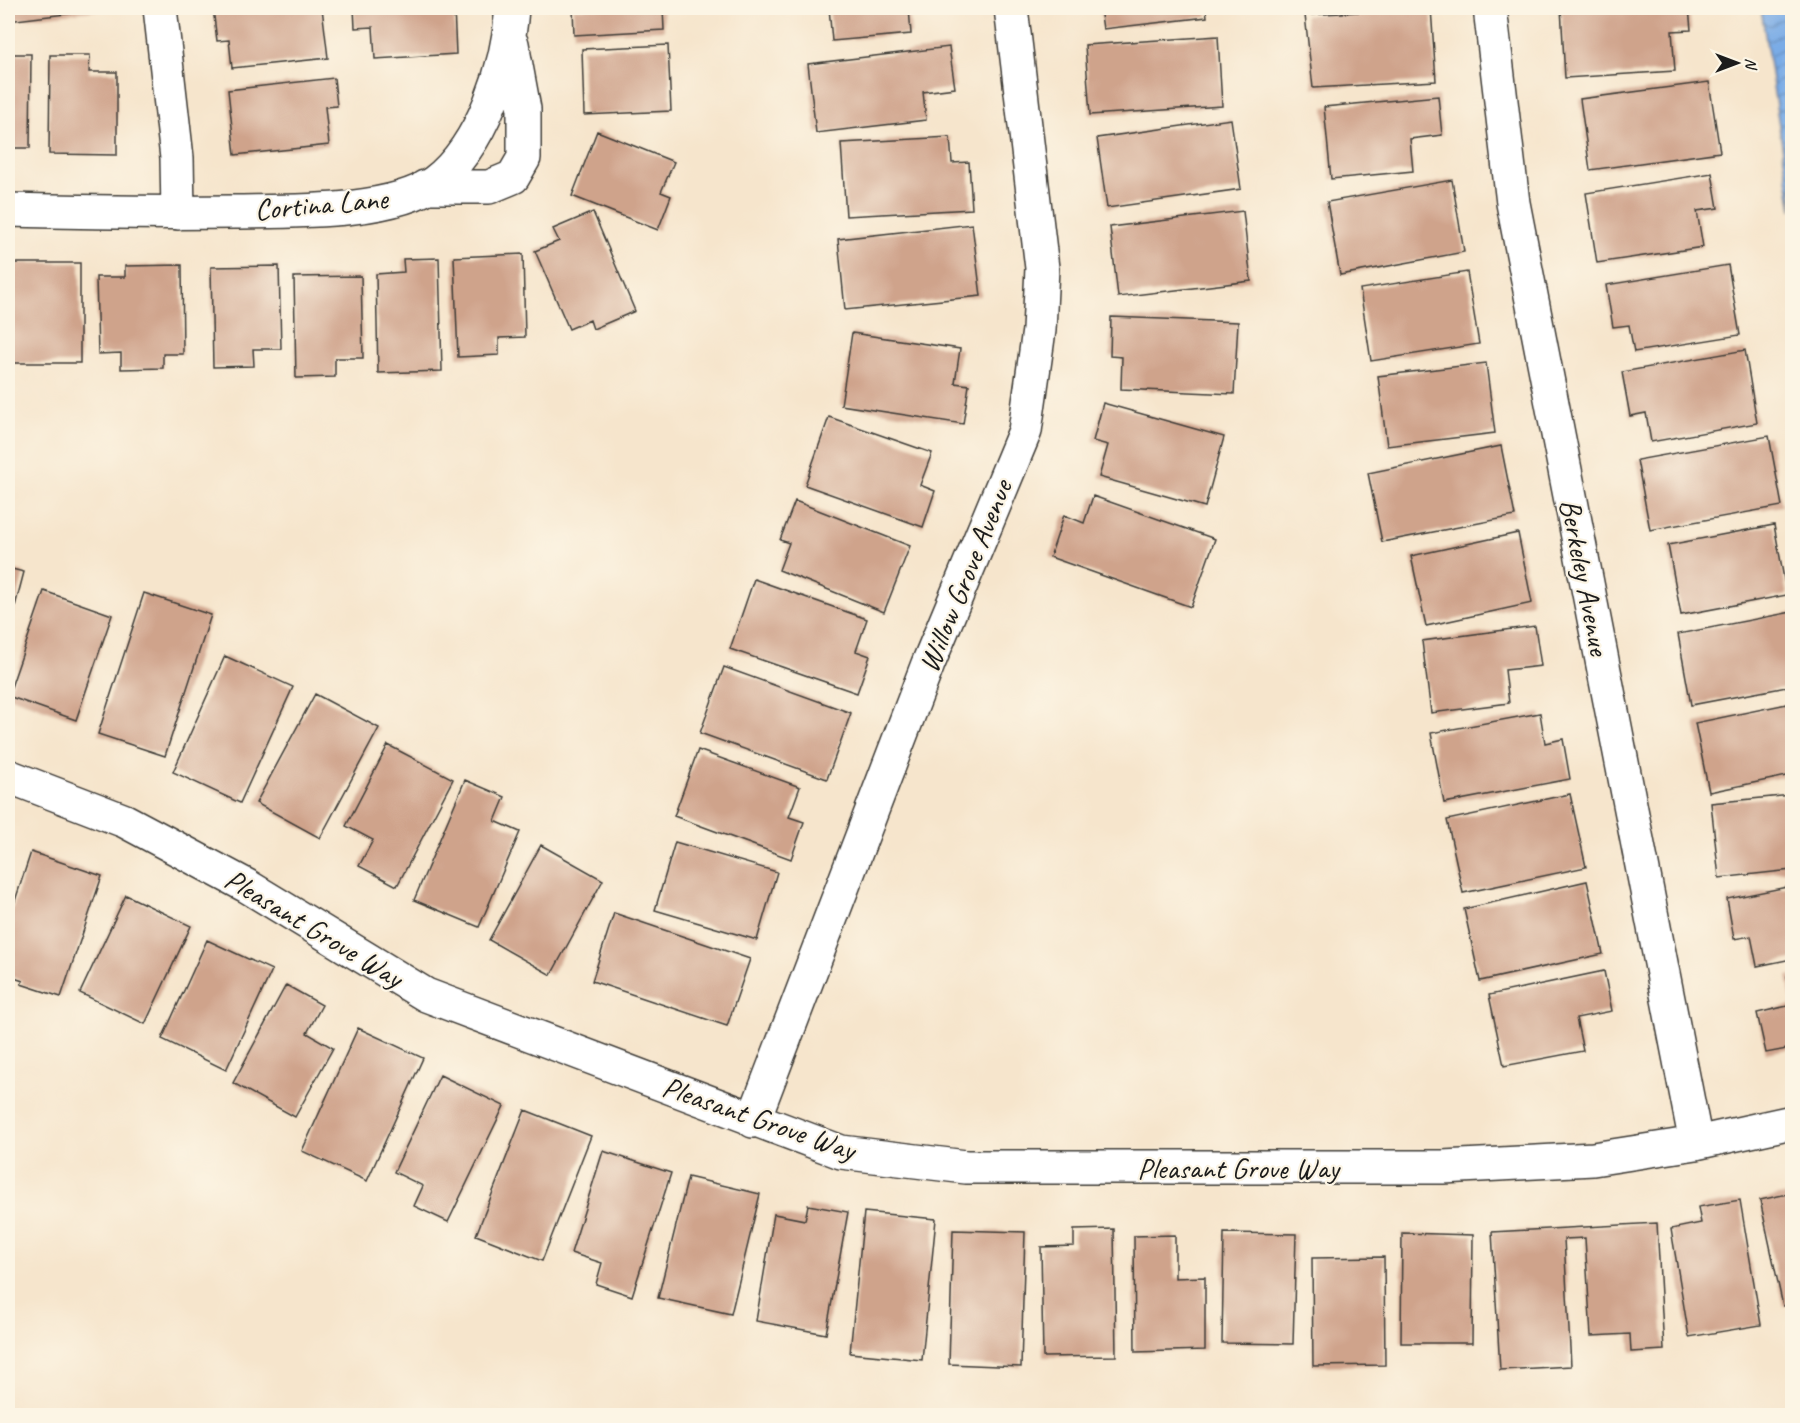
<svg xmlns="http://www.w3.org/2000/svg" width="1800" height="1423" viewBox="0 0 1800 1423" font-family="Caveat,sans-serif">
<defs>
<pattern id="water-waves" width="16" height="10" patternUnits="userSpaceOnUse" patternTransform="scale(1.5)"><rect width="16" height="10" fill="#7aace6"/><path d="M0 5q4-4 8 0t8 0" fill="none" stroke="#638bba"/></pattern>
</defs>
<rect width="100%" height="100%" fill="#fcf5e5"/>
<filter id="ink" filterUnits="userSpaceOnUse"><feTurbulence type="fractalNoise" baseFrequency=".0167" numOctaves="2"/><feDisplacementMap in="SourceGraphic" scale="12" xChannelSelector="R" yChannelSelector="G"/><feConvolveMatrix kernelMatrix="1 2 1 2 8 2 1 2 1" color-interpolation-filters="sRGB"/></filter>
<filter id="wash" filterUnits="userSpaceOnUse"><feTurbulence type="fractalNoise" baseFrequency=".008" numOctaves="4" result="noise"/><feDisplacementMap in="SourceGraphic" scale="24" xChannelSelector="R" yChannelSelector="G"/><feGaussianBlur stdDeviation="1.35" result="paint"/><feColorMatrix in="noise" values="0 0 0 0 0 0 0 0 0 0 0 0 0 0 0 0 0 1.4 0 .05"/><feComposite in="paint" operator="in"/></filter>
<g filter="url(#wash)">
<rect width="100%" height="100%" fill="#f6e5cc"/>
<!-- water -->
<path fill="url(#water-waves)" stroke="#4b6481" stroke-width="1.5" d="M1761 8H1792V210Z"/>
<g id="blocks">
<!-- building -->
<path fill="#cfa38b" d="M8 8H107V9L8 21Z
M213 8H322L328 58 232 68 229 40 217 41Z
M354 8H454L456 54 375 59 373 27 355 28Z
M573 8H663L664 30 574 35Z
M829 8H909L911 34 832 41Z
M1100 8H1206L1207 17 1103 29Z
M1431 8 1436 81 1313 88 1305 15Z
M1561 8H1689L1691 30 1672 31 1675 71 1565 78Z
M1218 36 1222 106 1090 115 1085 45Z
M668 45 671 111 584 115 582 49Z
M949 47 955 88 923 92 926 120 816 133 808 64Z
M8 54H31L30 148H8Z
M50 55H90L89 72H117V155L49 154Z
M334 78 337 106 325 107 329 145 235 155 228 90Z
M1709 82 1720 152 1590 170 1580 99Z
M1438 96 1442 135 1410 139 1413 171 1331 179 1324 107Z
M1231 119 1241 189 1107 208 1097 138Z
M597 131 674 162 661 192 671 196 658 230 572 196Z
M950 137 952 163 969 162 972 209 846 216 841 143Z
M1712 173 1718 208 1697 211 1703 247 1597 263 1586 193Z
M1452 180 1464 252 1340 275 1327 202Z
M1243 211 1251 281 1118 297 1110 227Z
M593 212 635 311 593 329 590 320 569 329 535 251 559 241 553 229Z
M972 224 981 296 845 310 838 239Z
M523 254 525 337 499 338V355L458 357 454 257Z
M439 258 442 371 378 373 376 274 404 272 403 259Z
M10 263H80V363H10Z
M182 265 183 354H163V368L121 369V353L98 354 96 277H125V266Z
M1728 265 1740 335 1634 352 1629 325 1613 327 1606 285Z
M279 266 281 349H253L254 366 213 367 211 267Z
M1467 272 1479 344 1371 361 1360 289Z
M361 276 363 358H335V377L296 378 294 277Z
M1111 317 1238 322 1234 394 1121 389 1122 357 1110 356Z
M852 333 960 349 955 383 969 385 963 424 841 405Z
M1745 350 1757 423 1651 442 1646 413 1630 416 1622 372Z
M1486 363 1495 433 1387 446 1378 376Z
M1103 403 1224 437 1205 507 1099 477 1108 445 1093 441Z
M829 417 932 453 920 485 935 491 923 527 805 485Z
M1769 436 1782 506 1650 530 1637 460Z
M1501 446 1515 516 1382 542 1368 473Z
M1093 496 1215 539 1191 607 1050 557 1064 515 1084 523Z
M795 501 910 546 884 612 779 570 789 543 780 540Z
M1774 525 1787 595 1681 615 1668 545Z
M1518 533 1532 603 1426 626 1411 556Z
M8 568 24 572 8 633Z
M754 579 867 619 856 651 870 656 857 693 730 649Z
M44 591 112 615 76 720 8 696Z
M144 593 211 615 165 756 98 734Z
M1792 612V686L1691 705 1678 634Z
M1535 626 1541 666 1505 670 1509 703 1431 713 1422 641Z
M225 656 293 687 240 803 173 772Z
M724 667 851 713 827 779 700 733Z
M315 694 379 728 320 838 256 803Z
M1792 703V775L1709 792 1695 723Z
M1540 713 1545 743 1563 739 1570 779 1444 803 1431 733Z
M388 745 453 779 397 886 359 866 373 840 346 826Z
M698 750 800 787 789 817 804 822 791 859 674 816Z
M465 780 505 797 495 821 520 832 479 927 414 900Z
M1570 794 1586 867 1463 893 1447 820Z
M1792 795V870L1719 878 1711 803Z
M675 842 777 872 757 940 655 910Z
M541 845 603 880 551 975 489 940Z
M31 852 102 876 61 997 21 984 23 981 8 976V922Z
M1587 881 1603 954 1480 981 1464 909Z
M1792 886V959L1757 966 1751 936 1734 939 1727 899Z
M126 895 191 926 145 1024 80 993Z
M614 913 750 959 727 1026 592 981Z
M207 940 272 970 226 1070 162 1039Z
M1604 971 1612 1011 1576 1018 1583 1051 1504 1066 1489 995Z
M1792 975V999H1791L1787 976Z
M286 985 322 1005 307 1033 333 1048 295 1117 233 1083Z
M1792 1005V1048L1766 1053 1757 1013Z
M358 1028 423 1058 367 1181 302 1151Z
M440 1075 504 1106 448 1222 414 1206 423 1186 394 1172Z
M525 1110 591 1136 542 1261 476 1235Z
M603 1151 671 1173 632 1296 596 1284 602 1263 571 1253Z
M688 1177 760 1194 731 1314 658 1298Z
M1792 1193V1304L1783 1306 1760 1200Z
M1740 1200 1761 1325 1689 1337 1671 1229 1701 1223 1698 1207Z
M808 1205 848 1212 826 1334 756 1321 774 1214 805 1220Z
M864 1212 936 1219 922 1360 850 1353Z
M1657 1223 1664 1350 1631 1352 1630 1334 1591 1336 1585 1238 1564 1239 1571 1366 1500 1370 1492 1232Z
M1114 1229 1116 1356 1043 1357 1041 1247 1074 1246V1230Z
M953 1230 1025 1232 1021 1367 949 1364Z
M1224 1233 1296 1234 1293 1344 1222 1343Z
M1402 1233 1473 1235 1472 1343H1401Z
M1175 1235V1278L1205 1277V1350L1135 1352 1134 1236Z
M1384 1257 1385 1365 1313 1366 1312 1258Z"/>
</g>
</g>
<g filter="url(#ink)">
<use href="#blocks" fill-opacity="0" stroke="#3d3a36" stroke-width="1.5"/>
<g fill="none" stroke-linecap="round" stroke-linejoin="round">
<!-- street casing -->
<g stroke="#3d3a36" stroke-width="36">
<path id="street" d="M160 8 177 158 178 213
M1490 8 1513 203 1696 1143
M425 187H489L513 177 524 158V109L512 44
M8 210C83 212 159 213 235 212 288 211 392 214 435 182 483 145 508 66 512 8
M8 776 125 821 247 886 426 995 841 1152 966 1167H1443L1593 1159 1696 1143 1792 1122
M753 1121 928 664 1025 431 1039 330 1042 268 1011 8"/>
</g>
<!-- street -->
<use href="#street" stroke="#fff" stroke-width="33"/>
</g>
</g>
<g text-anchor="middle" stroke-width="4.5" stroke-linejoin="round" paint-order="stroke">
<!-- street labels -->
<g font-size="30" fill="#1c1c1c" stroke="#fcf5e5">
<text transform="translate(321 204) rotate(-5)" y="10">Cortina Lane</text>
<text transform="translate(965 576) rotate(-68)" y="10">Willow Grove Avenue</text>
<text transform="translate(1585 577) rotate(79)" y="10">Berkeley Avenue</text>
<text transform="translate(314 928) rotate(31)" y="10">Pleasant Grove Way</text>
<text transform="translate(759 1118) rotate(19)" y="10">Pleasant Grove Way</text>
<text x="1238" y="1178">Pleasant Grove Way</text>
</g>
</g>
<!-- margin -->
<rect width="1800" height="1423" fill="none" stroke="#fcf5e5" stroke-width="30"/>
<!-- north arrow -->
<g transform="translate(1737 63) rotate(90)" stroke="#fcf5e5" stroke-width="4.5" paint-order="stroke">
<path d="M0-4.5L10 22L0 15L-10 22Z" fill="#1c1c1c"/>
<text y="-9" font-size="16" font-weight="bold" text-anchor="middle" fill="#1c1c1c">N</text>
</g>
</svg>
